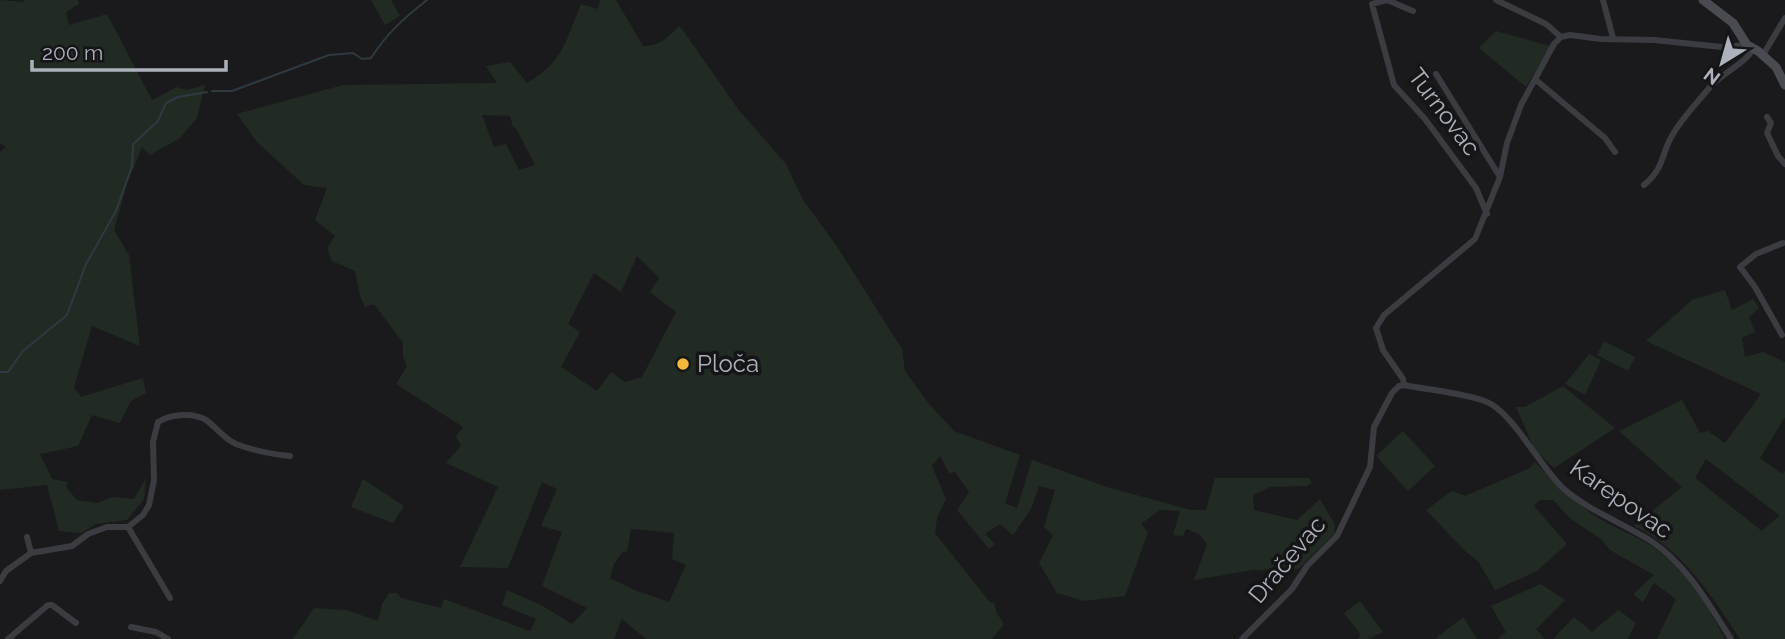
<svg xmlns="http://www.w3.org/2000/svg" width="1785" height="639" viewBox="0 0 1785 639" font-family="Raleway,sans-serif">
<rect width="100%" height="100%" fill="#1a1a1c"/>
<!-- green -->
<path fill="#222b23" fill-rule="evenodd" d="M0 0 24 2V0H78L79 4 66 12 69 25 107 14 152 100 177 87 186 90 205 85 197 118 180 138 150 155 142 147 127 184 114 230 129 255 140 346 92 326 74 387 81 397 143 378 146 393 131 401 120 423 92 415 78 446 40 454 52 479 68 482 66 487 77 500 97 503 112 497 134 499 146 478 144 499 127 520 96 524 81 533 59 531 47 485 0 490V152L6 147 0 143Z
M371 0H391L400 16 385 25Z
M601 0H616L643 46C660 46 668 37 679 26L682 29 738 109 786 164 803 200 836 245 902 349 905 371 929 404 954 431 1020 455 1005 503 1017 508 1032 460 1107 487 1191 510H1206L1215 478H1309L1312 483 1307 486 1270 487 1253 495 1254 510 1297 520 1320 499 1335 525 1334 534 1298 569 1253 570 1194 580 1207 544 1199 534 1186 529 1183 536 1173 535 1180 511 1160 510 1141 524 1148 532 1125 596 1084 601 1057 593 1039 563 1053 535 1044 527 1055 490 1039 486 1031 509 1013 535 1000 524 985 534 995 544 989 549 957 510 969 492 955 472 949 473 940 456 932 466 946 499 937 518 935 533 989 601 995 604 996 612 1004 624 992 639H646L622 619 614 639H293L314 608 346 610 378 621 382 604 389 593H397L401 598 441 608 444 599 530 631 536 619 502 605 507 590 541 605 572 624 587 608 542 586 562 532 541 526 557 489 542 482 508 568 460 567 498 487 446 463 461 446 456 436 463 427 396 384 407 366 403 357V343L374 304 365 307 360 296 355 271 332 261 327 248 335 236 315 220 327 188 304 185 257 142 237 114 343 85 497 83 486 66 510 62 527 83C564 61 565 42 581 4L597 9ZM482 115 510 116 513 127 516 128 535 165 519 170 506 144 494 147ZM637 256 659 278 650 292 676 312 642 377 625 382 611 372 597 391 561 367 580 332 568 324 594 273 621 292ZM631 529 674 533 672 559 686 565 669 602 637 591 610 578 614 564 623 551 627 552Z
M1496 31 1550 46 1526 87 1479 48Z
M1725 290 1732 310 1753 299 1759 308 1749 317 1755 332 1742 338 1745 357 1763 352 1785 362V417L1760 458 1782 474 1785 471V639H1740C1713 597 1681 548 1634 526L1682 487 1619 431 1682 400 1700 433 1708 431 1725 443 1761 394 1646 341 1692 300ZM1706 459 1779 515V516L1762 531 1695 478Z
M1604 341 1635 357 1628 371 1597 355Z
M1589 354 1601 360 1585 395 1565 384Z
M1563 386 1615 428 1554 468 1535 450 1516 407H1525Z
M1403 431 1435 466 1408 491 1376 456Z
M1535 462C1555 482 1575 504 1600 519 1620 531 1643 538 1661 553 1688 574 1709 608 1725 639H1657L1676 599 1654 583 1643 602 1633 594 1654 575 1610 550 1601 539 1571 519 1553 500H1539L1534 506 1567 544 1537 571 1495 590 1478 561 1465 551 1426 510 1452 491 1465 496 1530 468Z
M363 479 404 506 393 523 351 507Z
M1541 584 1565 600 1536 629 1545 639H1498L1506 632 1491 606Z
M1360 601 1383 632 1368 639H1357L1361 635 1344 613Z
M1618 610 1636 623 1628 639H1553L1574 617 1592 632Z
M1463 617 1477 639H1435Z"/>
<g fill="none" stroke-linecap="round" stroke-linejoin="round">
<!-- stream -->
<path stroke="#2f3941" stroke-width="2" d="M212 91H232L329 55 353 53 362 59 371 58C388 32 403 19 427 0
M0 372H8L23 351 67 315 86 264 116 211 132 166 133 144 158 121 166 103 178 97 207 92"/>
<!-- street -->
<path stroke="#3b3c41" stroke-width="6" d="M1387 0 1372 4 1394 85 1425 119 1476 188 1487 214
M1387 0 1413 11
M1496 0 1546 24 1561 37
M1603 0 1613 38
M1763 55 1785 18
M1436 74 1500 177
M1536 80 1605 138 1615 152
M1767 117 1771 123 1767 133 1778 156 1785 164
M1644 185C1666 166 1660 155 1673 134 1683 117 1697 103 1710 87 1721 74 1749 61 1753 48
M1782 335 1755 287 1740 267 1756 254 1783 243
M1404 385 1403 379 1383 350 1376 328 1384 315 1475 239 1500 177 1507 143 1521 105 1554 44 1561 37 1570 35 1601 39 1654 40 1722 47 1747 45
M128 527 170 598
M27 537 31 553
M0 581 6 571 31 553 72 546 88 534 107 527H128L143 515 149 505 154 480 153 442 158 422C171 414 193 412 206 420 217 428 223 438 236 444 254 451 271 454 290 456
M131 627 156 632 168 639
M8 639 48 605H52L76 623
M1242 639 1292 589 1307 566 1337 536 1370 467 1374 427 1392 393 1399 386 1404 385C1428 390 1466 393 1487 402 1512 412 1541 468 1564 489 1589 511 1623 523 1651 541 1687 565 1708 603 1731 639"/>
<!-- secondary -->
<path stroke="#494b51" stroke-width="9" d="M1703 0 1733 23 1747 45 1758 51 1776 67 1785 85"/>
</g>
<!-- markers -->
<circle fill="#f4b83a" stroke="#151517" stroke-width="2.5" cx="683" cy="364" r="7"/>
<g text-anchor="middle" stroke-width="7" stroke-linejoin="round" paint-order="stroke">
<!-- street labels -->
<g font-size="24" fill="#acb1bc" stroke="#151517">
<text transform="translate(1444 112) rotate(53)" y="8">Turnovac</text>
<text transform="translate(1621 499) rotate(35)" y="8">Karepovac</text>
<text transform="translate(1287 560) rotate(-50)" y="8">Dračevac</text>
</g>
<!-- poi labels -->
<g font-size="24" fill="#acb1bc" stroke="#151517" text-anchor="start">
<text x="697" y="372">Ploča</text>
</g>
</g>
<!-- north arrow -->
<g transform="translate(1722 63) rotate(217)" stroke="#151517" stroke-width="5" paint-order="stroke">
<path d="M0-5L12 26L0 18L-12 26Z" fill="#acb1bc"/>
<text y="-10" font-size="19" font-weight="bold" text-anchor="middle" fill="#acb1bc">N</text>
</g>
<!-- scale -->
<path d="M32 60v10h194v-10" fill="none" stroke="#acb1bc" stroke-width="3.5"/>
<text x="42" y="60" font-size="21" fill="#acb1bc" stroke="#151517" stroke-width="5" paint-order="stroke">200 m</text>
</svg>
